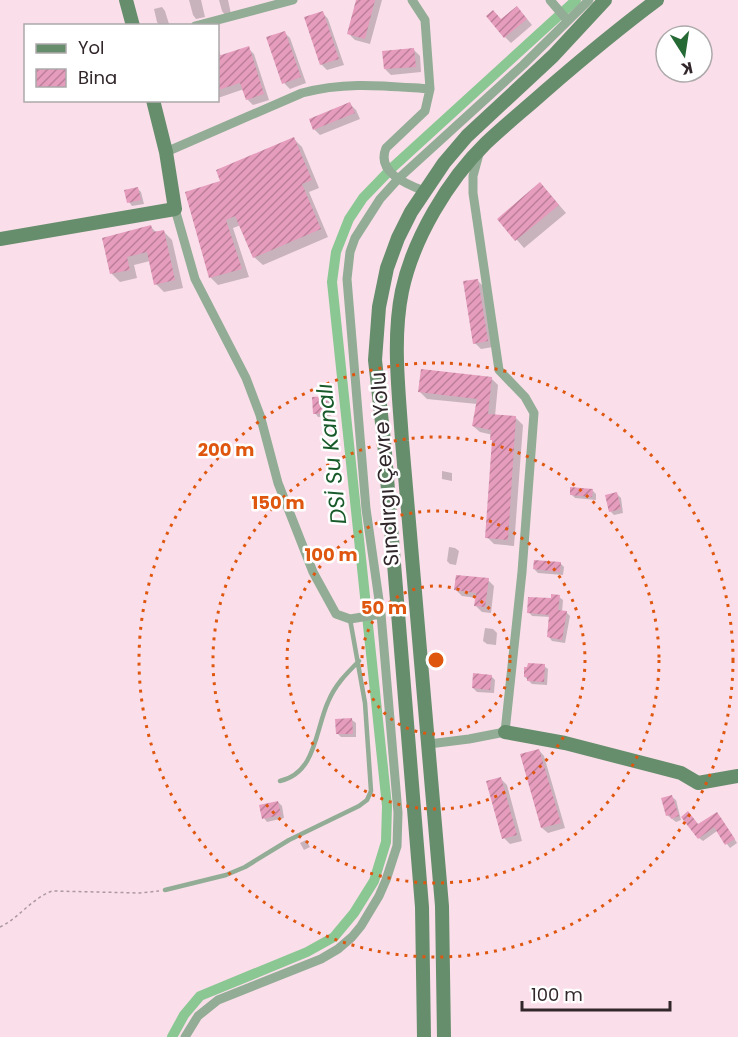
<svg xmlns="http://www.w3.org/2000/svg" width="738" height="1037" viewBox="0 0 738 1037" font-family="Poppins,sans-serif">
<defs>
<pattern id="building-hatch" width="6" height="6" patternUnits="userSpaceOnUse" patternTransform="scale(1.5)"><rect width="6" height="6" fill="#e69cbd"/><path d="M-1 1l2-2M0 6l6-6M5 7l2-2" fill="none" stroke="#bb7f9a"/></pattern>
</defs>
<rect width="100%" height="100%" fill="#fadfea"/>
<!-- shadow -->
<path fill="#0003" d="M189 0H201L205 17 196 19 193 15Z
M219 0H228L231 14 225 15 222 11Z
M358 0H382L370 44 355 40 349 34Z
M162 7 165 11 169 24 160 26 157 22 154 9Z
M323 13 328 19 344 65 327 70 321 64Z
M523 14 532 25 511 43 505 37 502 21Z
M284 32 290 38 306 83 290 89 284 83Z
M218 47 221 57 248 48 254 54 269 100 253 105 247 99 244 89 218 98Z
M414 50 420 56 421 72 391 75 385 69Z
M350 104 356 110 360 119 320 135 314 129Z
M293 138 302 147 319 188 309 192 328 237 263 265 254 257 241 225 233 228 249 277 218 285 210 277 223 182Z
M137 188 141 192 144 204 132 206 129 202Z
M548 192 566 213 524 248 499 219Z
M151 227 157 233 163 231 172 240 183 288 164 292 156 284 150 261 134 265 137 278 120 282 112 274 104 239Z
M477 280 483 286 493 347 481 349 475 343Z
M491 378 498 385 495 416 516 418 523 425 514 546 494 544 487 537 493 435 480 432 473 426 477 404 427 399 420 392Z
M326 398 330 401 331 416 318 417 315 413Z
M442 471 452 473V481L442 479Z
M593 491 596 494V500L575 498 571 494Z
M617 494 621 498 623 513 614 515 610 511Z
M449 547 455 548 459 551 456 565 450 564 447 561Z
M560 563 564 567 563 575 538 573 534 569Z
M488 580 494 586 491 613 482 612 476 606 477 598 462 596 456 590Z
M559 597 563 600 562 612H566L570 616 565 643 552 641 549 637 551 617 532 616 529 612Z
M485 628 493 629 497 633 496 645 487 644 483 641Z
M544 666 548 669 547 685 532 684 525 677Z
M491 676 495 680 494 693 477 692 473 688Z
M352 720 356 723V737H341L337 733Z
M539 750 544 756 565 828 548 833 542 828Z
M501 779 507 785 522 841 510 844 504 838Z
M672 797 676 800 681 820 676 822 667 815Z
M278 802 282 806 284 818 267 822 264 818Z
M721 818 737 843 730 848 717 831 703 841 699 838V826Z
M306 840 310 847 304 850 300 843Z"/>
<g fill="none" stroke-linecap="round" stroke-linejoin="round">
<!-- canal -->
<path stroke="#8ac793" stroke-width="10" d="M172 1037 184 1015 200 996 307 952 334 937 354 913 374 881 386 842 387 806 332 282 336 252 349 219 363 198 393 167 576 0"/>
</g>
<!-- building -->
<path fill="url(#building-hatch)" d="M356 0H375L365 39 347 34Z
M517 6 527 19 504 38 486 16 493 10 501 19Z
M323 11 339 59 320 65 304 17Z
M285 31 301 77 282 84 266 37Z
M249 46 264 94 246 100 240 83 218 90V56Z
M414 48 416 67 384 69 382 51Z
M350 102 355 113 313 130 309 119Z
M294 137 312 180 302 184 321 229 253 258 235 216 226 220 242 269 209 278 185 192 220 181 216 170Z
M540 182 559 205 515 241 497 219Z
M138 187 141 200 127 203 124 190Z
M151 225 153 232 164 230 175 280 154 285 147 252 127 257 130 270 110 274 102 238Z
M478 279 488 341 473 344 463 281Z
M421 369 492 377 488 414 516 416 508 540 485 538 492 440H490L491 430 472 426 477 399 418 392Z
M327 396 328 413 313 414 312 397Z
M570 487 593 489 592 497 570 495Z
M617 492 621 509 609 512 605 495Z
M534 560 561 562 560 572 533 569Z
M456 575 489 578 485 607 474 606 476 593 454 590Z
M551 594 560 595 558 610 567 611 562 640 547 637 549 615 527 613 528 597 551 598Z
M528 663 545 664 544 682 527 681V677H524V667H527Z
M473 673 492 675 490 690 472 688Z
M352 718 353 734H336L335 719Z
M539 749 561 823 541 828 520 754Z
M501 777 517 835 502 839 486 781Z
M672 795 679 816 671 819 670 815 666 816 661 798Z
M278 801 281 815 262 819 259 805Z
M688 811 698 824 717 812 735 839 725 845 714 827 698 839 681 817Z"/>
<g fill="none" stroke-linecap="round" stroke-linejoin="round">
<!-- path -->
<path stroke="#ac98a0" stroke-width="1.5" stroke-dasharray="3 3" stroke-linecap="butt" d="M0 927C19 918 31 899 52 891L140 893 159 891"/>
<!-- lane -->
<path stroke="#92ac95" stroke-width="4.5" d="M280 781C316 773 315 731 328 702 335 685 346 674 359 661
M165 890 226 875 245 867 289 840 359 806 367 800 371 791 365 703 350 619"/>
<!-- street -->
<path stroke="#92ac95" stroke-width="9" d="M412 0 425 20 430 89 425 111 386 148C376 172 406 184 424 191
M550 0 567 20
M195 26 293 0
M166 152 302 93C346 81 385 86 430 89
M175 209 195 279 246 378 260 415 278 483 293 521 313 572 336 614 350 619 381 614
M429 744 469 739 505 732 522 572 534 413 525 397 499 370 473 193V176L479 154
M185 1037 198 1016 218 1000 321 959 338 949 352 937 361 926 379 896 386 880 397 846 398 813 381 614 366 509 347 279 350 252 355 238 380 199 399 178 523 65 589 0"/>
<!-- secondary -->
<path stroke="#678e6c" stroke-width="14" d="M126 0 133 26
M0 239 175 209 166 152 153 100
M505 732 565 743 658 767 681 773 698 783 738 776
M424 1037 422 907 384 441 375 360 379 307 387 268 398 238 411 212 444 163 467 136 553 56 605 0
M444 1037 442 906 402 441C399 392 392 340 402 291 413 239 448 180 486 143 505 125 525 109 544 92 581 60 618 29 657 0"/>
</g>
<!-- distance rings -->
<g fill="none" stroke="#df560e" stroke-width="3" stroke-dasharray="3 6">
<circle cx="436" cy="660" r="74"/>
<circle cx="436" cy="660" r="149"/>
<circle cx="436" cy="660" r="223"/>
<circle cx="436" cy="660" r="297"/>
</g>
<g text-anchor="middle" stroke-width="5" stroke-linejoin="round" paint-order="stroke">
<!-- street labels -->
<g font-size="21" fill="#31272b" stroke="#fff">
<text transform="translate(385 469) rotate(-94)" y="7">Sındırgı Çevre Yolu</text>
</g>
<!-- water labels -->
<g font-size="22" font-style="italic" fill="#195a2a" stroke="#fff">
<text transform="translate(331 454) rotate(-96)" y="8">DSİ Su Kanalı</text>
</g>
</g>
<circle cx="436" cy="660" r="9" fill="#df560e" stroke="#fff" stroke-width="3"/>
<g font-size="18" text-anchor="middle" font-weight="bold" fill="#df560e" stroke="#fff" stroke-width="5" stroke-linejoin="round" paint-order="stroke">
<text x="226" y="456">200 m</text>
<text x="278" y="509">150 m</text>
<text x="331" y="561">100 m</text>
<text x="384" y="614">50 m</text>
</g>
<!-- legend -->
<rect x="24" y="24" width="195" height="78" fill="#ffffff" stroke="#ada9aa" stroke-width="1.5"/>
<rect x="36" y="44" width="30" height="9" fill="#678e6c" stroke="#ada9aa" stroke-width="1.5"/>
<text x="78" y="54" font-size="18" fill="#31272b">Yol</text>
<rect x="36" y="69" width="30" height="18" fill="url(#building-hatch)" stroke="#ada9aa" stroke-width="1.5"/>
<text x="78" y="84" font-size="18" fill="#31272b">Bina</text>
<!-- north arrow -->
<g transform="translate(684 54) rotate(168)"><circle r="28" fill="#ffffff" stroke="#ada9aa" stroke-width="1.5"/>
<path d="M0-4.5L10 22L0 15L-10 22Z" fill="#256a35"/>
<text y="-9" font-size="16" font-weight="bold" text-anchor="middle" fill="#31272b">K</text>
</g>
<!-- scale -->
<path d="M522 1001v9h148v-9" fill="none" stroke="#31272b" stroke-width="3"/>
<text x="531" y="1001" font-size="18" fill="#31272b" stroke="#ffffff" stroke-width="4.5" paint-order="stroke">100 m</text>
</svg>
